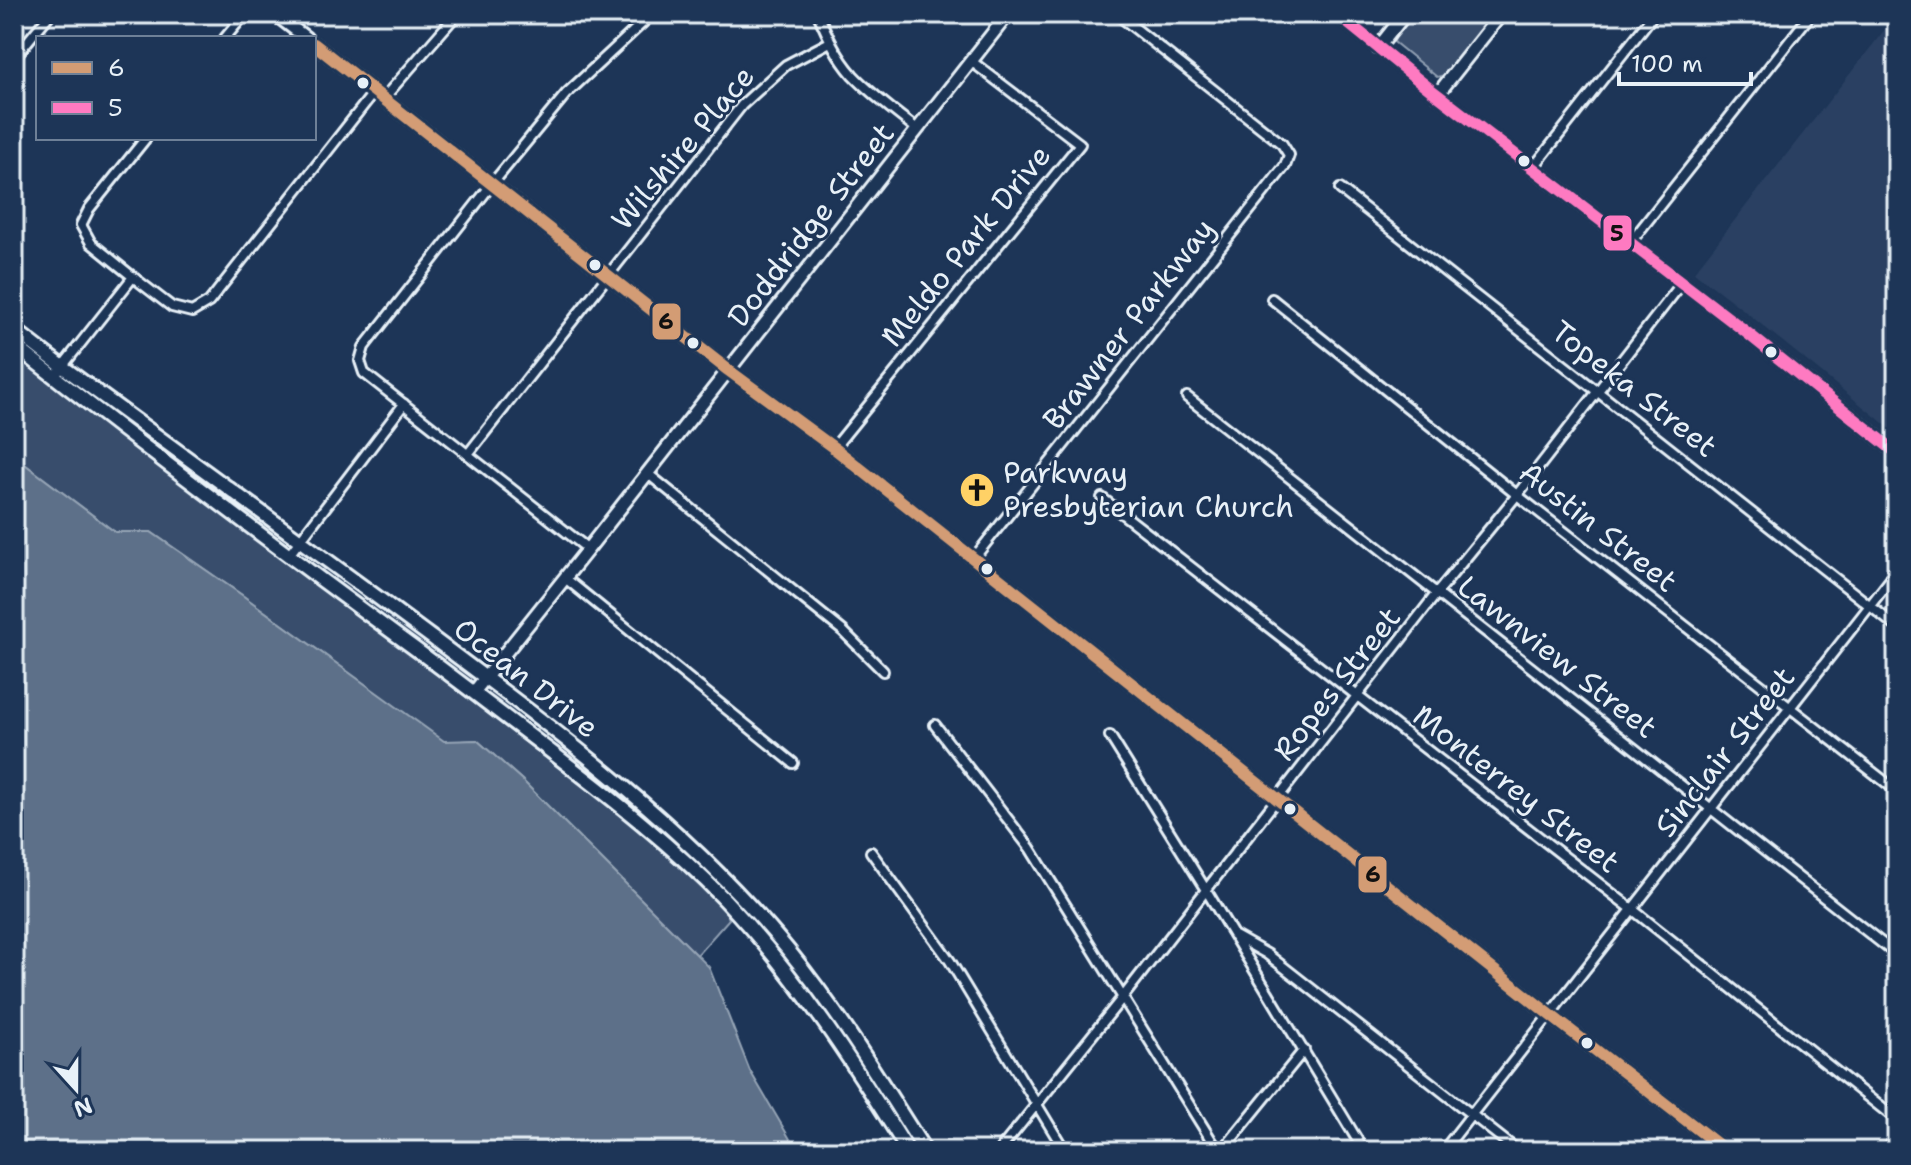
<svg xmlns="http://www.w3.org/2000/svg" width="1911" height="1165" viewBox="0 0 1911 1165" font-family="'Shantell Sans',sans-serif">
<rect width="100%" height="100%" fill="#1d3557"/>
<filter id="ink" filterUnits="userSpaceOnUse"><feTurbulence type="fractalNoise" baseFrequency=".0125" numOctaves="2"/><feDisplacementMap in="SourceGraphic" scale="16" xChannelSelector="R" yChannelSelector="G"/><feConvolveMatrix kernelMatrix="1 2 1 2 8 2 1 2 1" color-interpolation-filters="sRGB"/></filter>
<g filter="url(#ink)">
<!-- built -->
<path fill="#2a4162" d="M1897 14V434L1741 308 1694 272Z"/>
<!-- green -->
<path fill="#374d6c" stroke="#909fb2" stroke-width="2" d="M1412 14H1493L1445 75 1437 77 1394 42 1395 37Z
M14 351 643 832 679 863 726 911 729 919 697 955 522 780 477 740 444 742 242 595 151 532H115L14 456Z"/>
<!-- water -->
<path fill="#5d7089" stroke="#95a4b5" stroke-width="2" d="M14 456 115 532H151L242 595 444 741 477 740 522 780 709 967 750 1071 797 1151H14Z"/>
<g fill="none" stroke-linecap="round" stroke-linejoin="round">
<!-- street casing -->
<g stroke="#e8f1f8" stroke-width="14">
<path id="street" d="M818 14C827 35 837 57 853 75 872 95 895 112 917 129
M225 38 245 14
M14 58 50 14
M383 99 457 14
M146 138 89 209 81 225 91 243 133 277 172 307 192 312 209 302 374 92
M1533 168 1654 14
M1340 189 1897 627
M1630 243 1811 14
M1272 299 1517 495 1897 791
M54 377 133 277
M1187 397 1897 955
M834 448 1080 144 971 61
M468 454 742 105 786 65 830 42
M647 473 843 631 883 671
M1102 498 1632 909 1897 1120
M588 549 364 373 360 361 364 347 492 184 566 94 652 14
M289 555 404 404
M974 558 1285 166 1289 155 1282 144 1117 14
M565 578 793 763
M935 725 1030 848 1218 1151
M1110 736 1206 890 1364 1151
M871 852 950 961 1065 1151
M1235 936 1267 954 1518 1151
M999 1151 1123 997 1437 593 1517 495 1682 283
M1222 1151 1304 1050
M1443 1151 1897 571
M1885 1151 1897 1135"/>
</g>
<!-- secondary casing -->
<g stroke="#e8f1f8" stroke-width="17">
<path id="secondary" d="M275 14 306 38
M1337 14 1431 90 1741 328 1897 453
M314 44 728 370 834 448 1549 1014 1726 1151
M1378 48 1405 14
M1437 95 1501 14
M474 692 588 549 1008 14"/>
</g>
<!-- primary casing -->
<g stroke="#e8f1f8" stroke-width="18">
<path id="primary" d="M14 329 63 367C184 455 306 544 427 634 553 728 690 829 789 951 840 1014 882 1083 925 1151
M14 345C142 446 272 544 403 640 454 677 504 716 554 754 614 800 673 846 725 900 797 976 853 1063 908 1151"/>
</g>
<!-- street -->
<use href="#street" stroke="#1d3557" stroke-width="8"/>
<!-- secondary -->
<use href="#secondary" stroke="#1d3557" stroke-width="11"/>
<!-- primary -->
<use href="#primary" stroke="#1d3557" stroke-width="12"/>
<!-- bus-1 casing -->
<g stroke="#1d3557" stroke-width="18">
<path id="bus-1" d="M314 44 728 370 834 448 1549 1014 1726 1151"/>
</g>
<!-- bus-2 casing -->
<g stroke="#1d3557" stroke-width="18">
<path id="bus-2" d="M1337 14 1431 90 1741 328 1897 453"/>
</g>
<!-- bus-1 -->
<use href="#bus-1" stroke="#d39c74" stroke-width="12"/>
<!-- bus-2 -->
<use href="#bus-2" stroke="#fe7ac1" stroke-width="12"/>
</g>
</g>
<!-- icons -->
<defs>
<g id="church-disc" transform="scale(1.8)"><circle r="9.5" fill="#ffd166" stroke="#1d3557"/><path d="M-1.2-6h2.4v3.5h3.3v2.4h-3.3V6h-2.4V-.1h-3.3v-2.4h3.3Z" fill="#111"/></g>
</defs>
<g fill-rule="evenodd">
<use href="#church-disc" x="977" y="490"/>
</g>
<!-- markers -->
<g fill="#e8f1f8" stroke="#1d3557" stroke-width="3">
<circle cx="363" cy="83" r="7"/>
<circle cx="1524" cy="161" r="7"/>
<circle cx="595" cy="265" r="7"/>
<circle cx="693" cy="343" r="7"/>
<circle cx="1771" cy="352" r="7"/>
<circle cx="987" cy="569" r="7"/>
<circle cx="1290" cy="809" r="7"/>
<circle cx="1587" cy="1043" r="7"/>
</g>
<g text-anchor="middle" stroke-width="6" stroke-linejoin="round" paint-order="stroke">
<!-- street labels -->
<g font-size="30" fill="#e8f1f8" stroke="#1d3557">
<text transform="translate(683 148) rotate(-50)" y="10">Wilshire Place</text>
<text transform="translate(811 225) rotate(-52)" y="10">Doddridge Street</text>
<text transform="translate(966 246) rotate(-51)" y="10">Meldo Park Drive</text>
<text transform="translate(1129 324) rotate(-52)" y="10">Brawner Parkway</text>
<text transform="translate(1634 389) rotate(38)" y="10">Topeka Street</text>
<text transform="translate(1598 527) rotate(38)" y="10">Austin Street</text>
<text transform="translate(1557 657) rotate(38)" y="10">Lawnview Street</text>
<text transform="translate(526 678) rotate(38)" y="10">Ocean Drive</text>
<text transform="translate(1337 684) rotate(-52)" y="10">Ropes Street</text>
<text transform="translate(1725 752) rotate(-52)" y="10">Sinclair Street</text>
<text transform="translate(1516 789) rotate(38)" y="10">Monterrey Street</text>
</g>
<!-- poi labels -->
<g font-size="30" fill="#e8f1f8" stroke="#1d3557" text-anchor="start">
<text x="1003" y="483">Parkway<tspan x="1003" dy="34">Presbyterian Church</tspan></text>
</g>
</g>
<g stroke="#1d3557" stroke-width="3">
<rect x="1602" y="214" width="31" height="38" rx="8" fill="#fe7ac1"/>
<rect x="651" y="302" width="31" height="39" rx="8" fill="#d39c74"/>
<rect x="1357" y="855" width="31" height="39" rx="8" fill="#d39c74"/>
</g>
<g font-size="22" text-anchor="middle" font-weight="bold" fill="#111">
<text x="1617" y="241">5</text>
<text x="666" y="329">6</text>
<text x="1373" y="882">6</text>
</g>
<!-- margin -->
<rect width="1911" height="1165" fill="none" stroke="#1d3557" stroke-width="48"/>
<rect x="24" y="24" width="1863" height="1117" fill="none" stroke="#e8f1f8" stroke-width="3" filter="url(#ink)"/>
<!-- legend -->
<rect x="36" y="36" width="280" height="104" fill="#1d3557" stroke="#6e8097" stroke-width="2"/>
<rect x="52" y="62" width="40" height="12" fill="#d39c74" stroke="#6e8097" stroke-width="2"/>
<text x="108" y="76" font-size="24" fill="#e8f1f8">6</text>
<rect x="52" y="102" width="40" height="12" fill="#fe7ac1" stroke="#6e8097" stroke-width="2"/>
<text x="108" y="116" font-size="24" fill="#e8f1f8">5</text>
<!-- north arrow -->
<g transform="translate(76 1089) rotate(159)" stroke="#1d3557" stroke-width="6" paint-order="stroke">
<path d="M0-6L14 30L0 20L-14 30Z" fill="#e8f1f8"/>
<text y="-12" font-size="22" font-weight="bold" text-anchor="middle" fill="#e8f1f8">N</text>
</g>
<!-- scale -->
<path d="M1619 72v12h132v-12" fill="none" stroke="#e8f1f8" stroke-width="4"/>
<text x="1631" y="72" font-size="24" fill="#e8f1f8" stroke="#1d3557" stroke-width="6" paint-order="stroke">100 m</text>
</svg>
